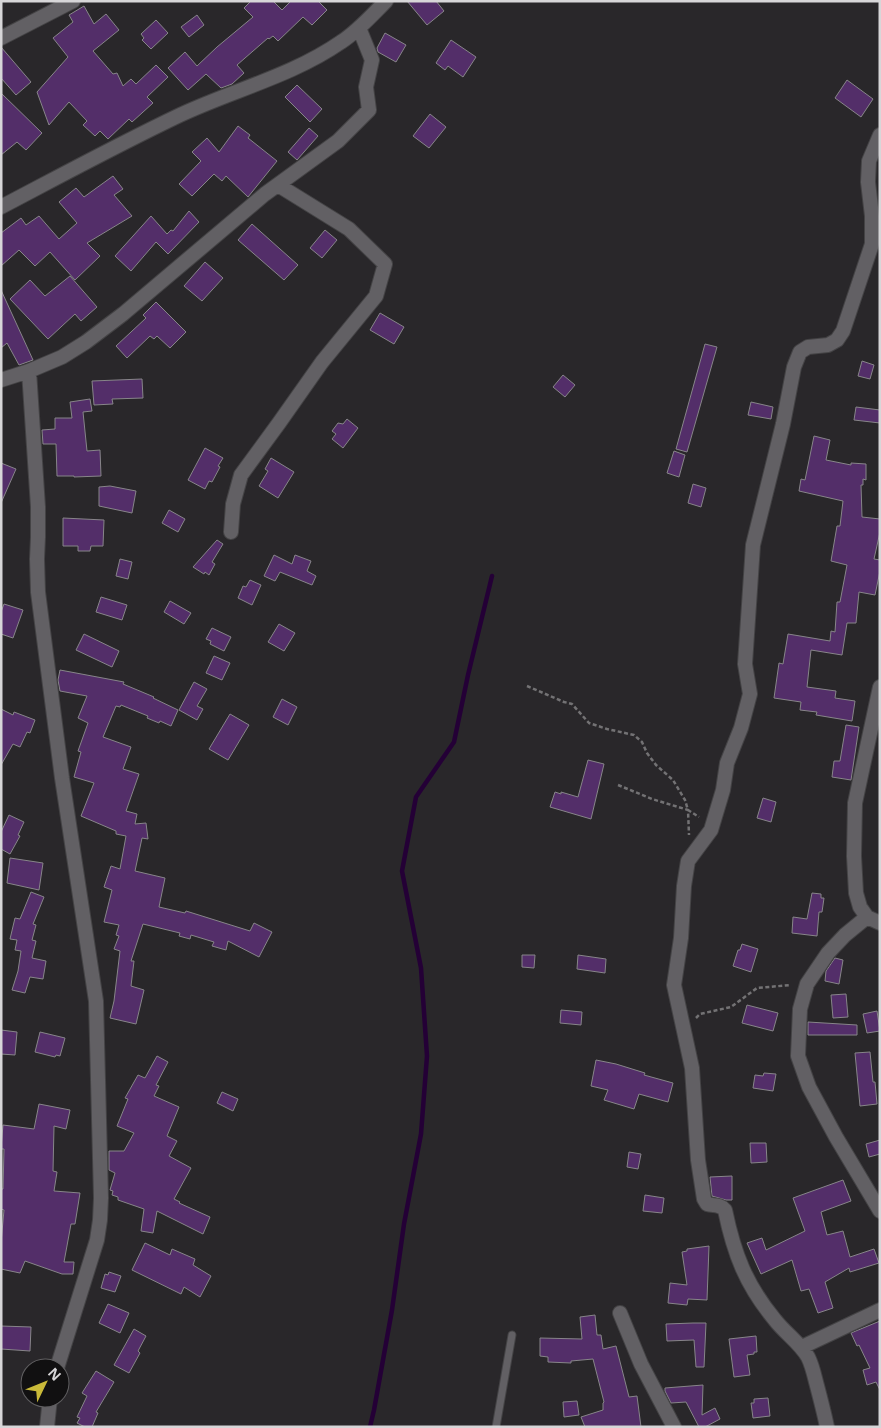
<svg xmlns="http://www.w3.org/2000/svg" width="881" height="1428" viewBox="0 0 881 1428" font-family="'Noto Sans',sans-serif">
<rect width="100%" height="100%" fill="#29272a"/>
<g fill="none" stroke-linecap="round" stroke-linejoin="round">
<!-- stream -->
<path stroke="#240036" stroke-width="4.5" d="M370 1427 374 1410 392 1310 404 1224 421 1134 427 1056 421 968 402 871 416 797 454 742 468 675 492 576"/>
</g>
<!-- building -->
<path fill="#532e69" stroke="#878589" d="M251 1H273L282 10 291 1H318L327 10 312 25 303 17 278 41 273 36 269 39 268 38 237 65 244 73 232 84 221 88 206 74 188 90 168 68 185 52 197 66 217 47 253 17 244 8Z
M407 1H436L444 11 427 25Z
M84 6 94 24 106 14 119 30 93 51 113 74 117 73 123 86 131 79 136 84 156 65 168 77 147 97 153 103 132 122 129 119 108 139 100 131 95 136 83 125 87 121 69 102 49 125 37 92 68 57 53 38 73 22 69 15Z
M197 15 204 25 189 37 181 27Z
M156 20 168 33 151 49 142 40 144 38 141 34Z
M385 33 406 45 396 62 378 52 377 48Z
M451 40 476 57 463 77 448 66 445 70 436 63Z
M1 47 31 82 16 95 1 78Z
M847 80 873 99 861 117 835 98Z
M297 85 322 109 310 122 285 97Z
M1 93 42 133 26 150 17 142 1 155Z
M430 114 446 127 429 148 413 136Z
M238 126 250 135 248 138 277 161 248 197 226 176 222 181 214 174 192 196 179 184 201 161 192 152 207 138 219 152Z
M309 128 318 136 297 160 288 152Z
M113 176 123 189 114 195 132 216 87 243 100 256 75 280 50 252 35 266 19 250 1 266V233L21 218 26 225 39 216 59 239 77 223 59 202 76 188 84 197Z
M189 211 199 222 168 254 156 242 131 271 115 256 151 216 167 234 171 230 173 231Z
M252 224 298 265 284 280 238 240Z
M325 230 337 240 322 258 310 248Z
M205 262 223 278 202 301 184 286Z
M70 276 97 307 81 321 75 314 48 339 10 299 30 280 45 296Z
M1 290 33 360 19 365 7 343 1 348Z
M156 302 186 332 170 348 157 336 154 339 150 336 127 358 116 346 146 318 143 315Z
M380 313 404 327 394 344 370 330Z
M705 344 717 347 687 452 676 449Z
M862 361 874 365 870 379 858 376Z
M563 375 575 385 565 397 553 387Z
M142 379 143 398 112 399 113 404 94 405 92 381Z
M90 399 92 411 83 412 87 451 100 450 101 476 74 477V476H57L56 444H43L42 430 55 429V418H72L70 402Z
M751 402 773 407 771 419 748 415Z
M856 407 880 410V423L854 420Z
M347 419 358 428 343 448 332 439 336 434 332 431 338 423 343 424Z
M814 436 830 440 826 460 851 465V463L866 464V480L863 479V485H861L862 517 880 519V532L874 559 880 560V571L875 595 859 592 856 623H847L842 655 811 650 807 687 836 691 835 698 855 701 852 721 816 715 817 712 800 710 801 702 774 698 779 663 783 664 788 634 830 641 831 631 835 632 837 602H840L847 565 831 561 837 526H840L843 501 799 491 801 479 805 480Z
M205 448 223 458 218 466 220 467 212 482 209 481 205 489 188 480Z
M674 451 685 455 679 477 667 473Z
M271 458 294 472 278 498 259 486 268 471 265 469Z
M1 463 16 469 1 503Z
M693 484 706 488 701 507 688 503Z
M110 486 136 491 132 513 99 506V487Z
M169 510 185 519 178 532 162 523Z
M63 518 104 520 103 546H91L90 551H78V546H63Z
M217 540 223 544 212 562 215 564 209 575 205 572 204 574 193 567Z
M274 555 292 564 295 555 311 561 307 571 316 576 312 585 280 572 275 581 264 576Z
M120 559 132 562 128 579 116 576Z
M250 580 261 585 252 605 238 598 243 586 246 587Z
M101 597 127 605 122 620 96 612Z
M170 601 191 613 184 624 164 612Z
M4 604 23 610 13 638 1 634V612Z
M279 624 295 633 284 651 268 642Z
M212 628 231 637 224 651 210 644 211 641 206 639Z
M84 634 119 651 112 667 76 650Z
M214 656 230 663 222 680 206 673Z
M60 670 124 682 123 684 154 697 153 698 178 710 171 726 160 721 159 723 147 718 148 716 121 705 120 707 116 706 103 737 131 747 123 769 139 774 126 811 137 814 135 824 146 823 148 839 142 838 135 871 165 878 159 907 185 913 186 911 250 931 254 923 272 932 259 957 228 941 226 950 212 946 214 942 191 935 190 939 179 936 180 933 143 924 131 961H134L131 986 144 990 136 1024 110 1018 114 1001 120 951 114 949 119 936 116 935 119 925 104 922 112 890 104 887 111 866 120 869 126 836 116 834V831L81 816 94 783 74 777 81 752 78 751 88 723 78 718 87 696 60 691 58 680Z
M194 682 207 689 197 706 203 709 197 720 179 710Z
M282 699 297 707 288 725 273 717Z
M1 709 13 715 14 712 35 720 30 733 27 732 20 747 13 744 1 765Z
M230 714 249 725 228 760 209 749Z
M846 725 859 727 851 780 832 777 834 761H840Z
M588 760 604 764 591 819 550 807 555 792 561 794V792L578 797Z
M763 798 776 802 771 822 757 818Z
M9 815 24 822 18 835 20 836 10 854 1 849V832Z
M10 858 43 863 39 890 7 883Z
M31 892 44 897 33 924 36 925 32 940 36 941 32 958 46 961 43 979 30 977 25 993 12 990 18 971 21 951 15 950 17 940 10 939 15 918 20 919Z
M812 893 821 894V898H824L822 912H819L817 936 792 933 793 917 807 919Z
M742 944 758 949 751 972 733 966 738 950H740Z
M522 955H535L534 968 522 967Z
M578 955 606 959 605 973 577 969Z
M835 958 843 960 839 984 825 981 826 971Z
M846 994 848 1017 833 1018 831 995Z
M747 1005 778 1013 773 1031 742 1023Z
M561 1010 582 1012 581 1025 560 1023Z
M877 1011 880 1031 867 1033 863 1014Z
M808 1022 857 1025V1035H808Z
M1 1030 17 1032 15 1055 1 1054Z
M40 1032 65 1038 60 1056 56 1055 55 1057 35 1052Z
M870 1052 873 1082H875L877 1104 860 1106 855 1053Z
M157 1056 168 1062 156 1085 159 1086 154 1096 179 1107 167 1136 177 1141 169 1156 191 1168 174 1199 180 1202 179 1203 210 1217 203 1234 157 1211 153 1233 141 1231 144 1209 118 1200V1197L112 1195 113 1191 110 1190 115 1173 109 1170V1151H124L134 1133 117 1126 128 1099 125 1098 138 1075 145 1078Z
M596 1060 616 1064 645 1073 644 1075 673 1083 668 1102 639 1094 634 1109 604 1100 608 1090 591 1086Z
M764 1073 776 1074 773 1091 753 1088 755 1075 763 1076Z
M222 1092 238 1099 233 1111 217 1103Z
M39 1104 70 1110 66 1129 54 1126 53 1171 57 1172 54 1191 80 1193 75 1224H71L64 1262H74L73 1274H62L25 1261 20 1273 1 1269V1243L4 1210 1 1209V1189H3L4 1149H1V1148L3 1125 34 1129Z
M880 1140V1154L869 1157 866 1144Z
M750 1143H766L767 1162 751 1163Z
M629 1152 641 1154 638 1169 627 1167Z
M732 1176V1200H726L712 1196 710 1177Z
M843 1180 851 1201 821 1212 827 1235 843 1231 850 1257 874 1249 879 1263 850 1272 849 1268 825 1282 833 1308 818 1313 809 1289 801 1291 792 1260 761 1274 747 1243 762 1238 766 1250 805 1231 793 1198Z
M645 1195 664 1198 662 1213 643 1211Z
M145 1243 170 1255 172 1249 195 1259 193 1265 211 1276 200 1297 184 1287 181 1294 132 1270Z
M709 1246 707 1300 688 1299 687 1305 668 1303 670 1283 687 1285 682 1252 687 1251V1249Z
M109 1272 121 1276 115 1292 101 1288 105 1274 108 1275Z
M108 1304 129 1313 120 1333 99 1323Z
M595 1315 597 1335H601L603 1349 616 1346 629 1397 637 1396 641 1427H585L581 1417 603 1410V1403L604 1402 593 1359 571 1361V1363L548 1362V1357L540 1356V1338L582 1339 580 1317Z
M880 1321V1390L876 1382 867 1385 863 1370 870 1368 859 1345 857 1346 851 1333Z
M693 1323H706L704 1367H696L694 1340 667 1341 666 1324Z
M1 1326 31 1327 30 1351 1 1349Z
M134 1329 146 1336 138 1351 140 1353 129 1373 114 1365Z
M756 1336 757 1352H754V1354L747 1355 750 1375 734 1377 729 1339Z
M96 1371 114 1382 96 1412 98 1413 92 1427H85L77 1423 80 1418 77 1417 87 1396 82 1393Z
M703 1385 702 1415 715 1408 720 1419 705 1427H699L686 1402 671 1403 665 1391V1388Z
M768 1398 770 1416 753 1418 751 1403H754V1399Z
M577 1401 579 1415 564 1417 563 1402Z"/>
<g fill="none" stroke-linecap="round" stroke-linejoin="round">
<!-- service casing -->
<g stroke="#444345" stroke-width="9">
<path id="service" d="M496 1427 512 1335"/>
</g>
<!-- minor casing -->
<g stroke="#444345" stroke-width="16">
<path id="minor" d="M1 38 73 1
M1 207C60 176 119 144 180 115 233 90 292 76 341 42 358 31 372 15 386 1
M29 371 38 507V537L37 559 38 592 62 778 96 1001 101 1198 100 1220 97 1240 57 1368
M1 380 29 371 62 357 86 342 123 314 265 194 338 141 369 110 366 87 372 60 359 28
M231 532 233 504 241 475 279 423 322 362 376 296 385 264 349 229 278 185
M880 687 855 803 854 856 856 893 860 907 867 917 880 923
M867 917 845 935 828 953 807 984 800 1009 798 1056 809 1087 836 1137 880 1211
M620 1313 641 1364 674 1427
M802 1347 880 1310
M47 1427 50 1398
M827 1427C824 1412 820 1397 816 1382 814 1374 812 1365 808 1357 800 1343 785 1333 775 1320 746 1285 734 1254 725 1210 720 1204 714 1206 707 1204L704 1199 698 1160 692 1068 674 985 681 938 684 886 687 867 688 861 711 830 723 790 727 763 741 728 750 694 745 664 753 545 783 424 794 367 800 352 808 347 828 345 837 340 843 331 872 244V216L868 182 869 161 880 135"/>
</g>
<!-- path -->
<path stroke="#737274" stroke-width="2.5" stroke-dasharray="4 2.5" stroke-linecap="butt" d="M527 686 564 702 572 704 589 723 607 729 634 735 642 742 647 753 656 765 673 780 685 800 688 810 699 817
M618 785 652 799 688 810 689 835
M696 1018 700 1014 731 1007 757 988 791 985"/>
<!-- service -->
<use href="#service" stroke="#626064" stroke-width="7"/>
<!-- minor -->
<use href="#minor" stroke="#626064" stroke-width="14"/>
</g>
<!-- border -->
<rect width="881" height="1428" fill="none" stroke="#d7d6d8" stroke-width="5"/>
<!-- north arrow -->
<g transform="translate(45 1383) rotate(47)"><circle r="24" fill="#111011" stroke="#605f61"/>
<path d="M0-4L9 19L0 12L-9 19Z" fill="#caba39"/>
<text y="-8" font-size="14" font-weight="bold" text-anchor="middle" fill="#d7d6d8">N</text>
</g>
</svg>
